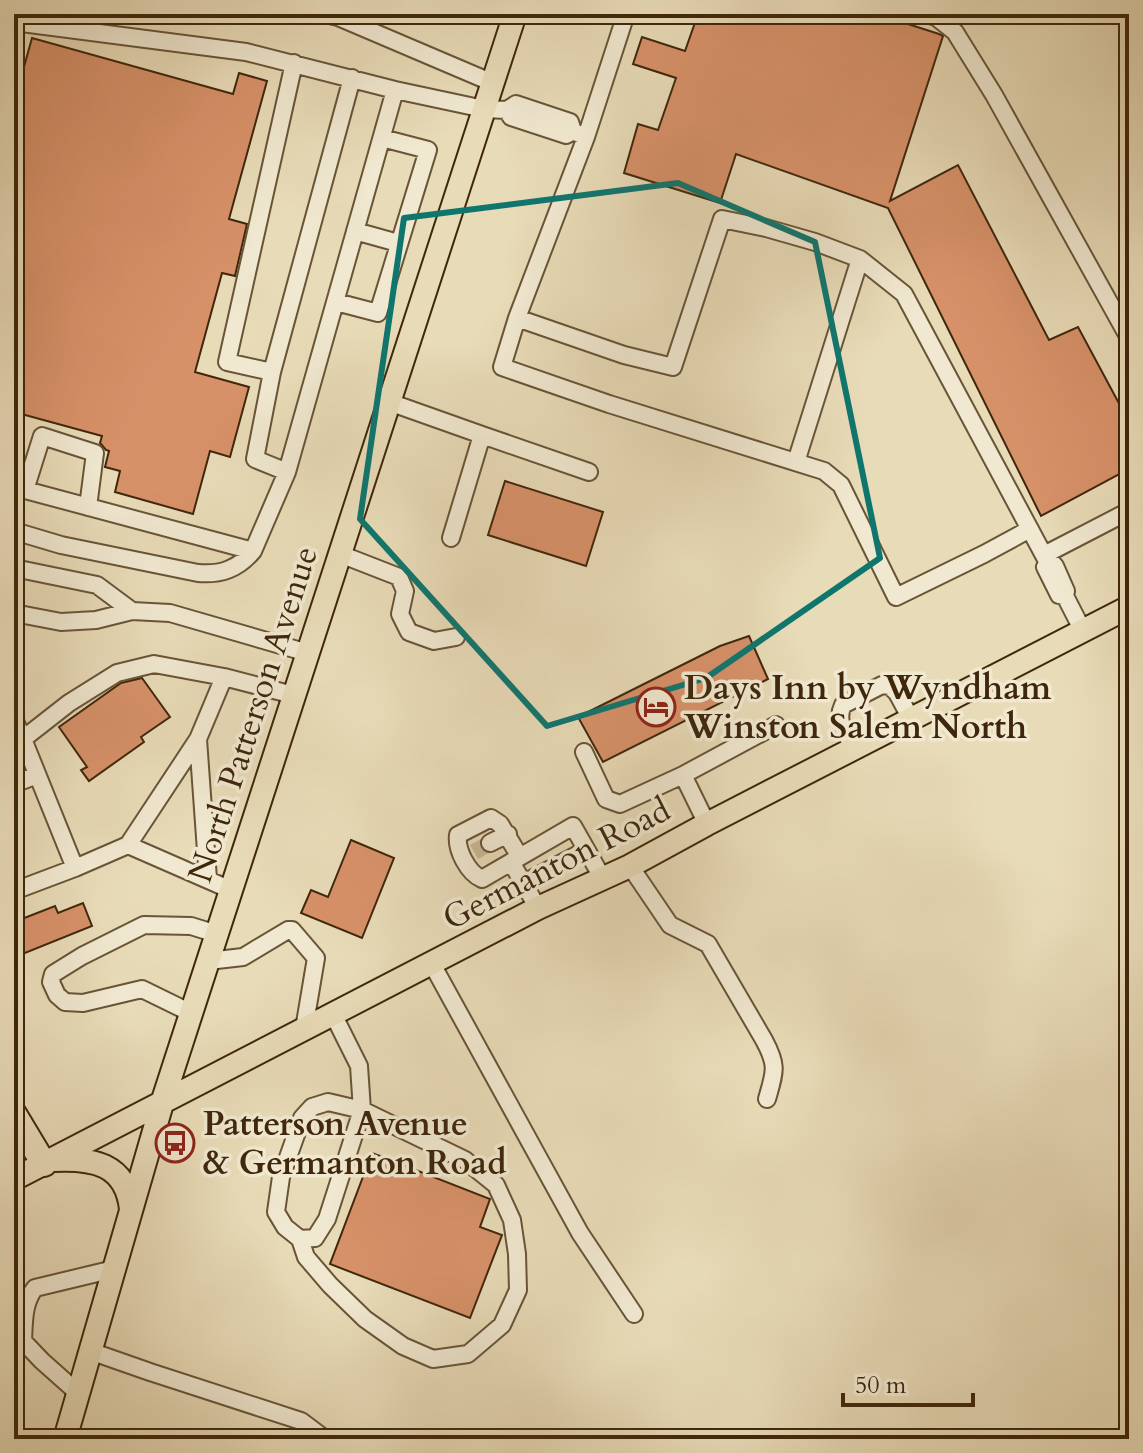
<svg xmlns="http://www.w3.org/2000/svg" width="1143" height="1453" viewBox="0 0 1143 1453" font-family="Cardo,serif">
<rect width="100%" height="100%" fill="#e8dbb7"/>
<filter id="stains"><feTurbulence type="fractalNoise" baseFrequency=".0025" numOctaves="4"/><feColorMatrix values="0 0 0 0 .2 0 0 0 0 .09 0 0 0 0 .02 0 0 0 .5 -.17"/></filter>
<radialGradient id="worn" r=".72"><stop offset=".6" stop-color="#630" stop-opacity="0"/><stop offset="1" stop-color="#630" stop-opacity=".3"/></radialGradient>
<!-- building -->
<path fill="#d79169" stroke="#3f270c" stroke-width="2" d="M698 14H877L939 34 943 36 890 201 958 165 1049 340 1078 327 1129 422V469L1041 516 888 208 736 154 720 203 624 173 638 124 658 130 676 78 633 64 642 37 685 51Z
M32 38 233 94 239 73 267 81 229 219 247 224 235 276 222 273 195 372 249 387 230 457 210 451 193 514 115 492 120 471 105 467 109 451 106 450 100 443 102 436 14 412V103Z
M505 481 603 512 586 566 488 535Z
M749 636 768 679 603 762 578 717 720 646Z
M142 678 170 717 141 737 144 742 89 781 81 770 87 767 59 727 121 683Z
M351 840 394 858 362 938 301 913 311 890 328 897Z
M83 903 92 926 20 955 14 940V922L55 906 58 913Z
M372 1153 490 1199 480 1227 502 1235 470 1318 330 1264Z"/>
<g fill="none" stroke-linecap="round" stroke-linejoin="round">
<!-- minor-tunnel -->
<path stroke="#c6b795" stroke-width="16" stroke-dasharray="16 8" stroke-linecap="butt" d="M474 852 490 843"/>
<!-- minor casing -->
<g stroke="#695437" stroke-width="20">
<path id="minor" d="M325 14 338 17 493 83
M927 14 936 17 955 32 994 95 1129 338
M14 22 246 52 395 90 484 109 507 110 516 104 570 122 573 131 566 135 511 117 507 110
M294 63 227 362 272 372 352 78
M573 131 586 137 517 318 502 367 609 404 824 471 841 485 896 597 984 554 1030 529
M586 137 626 14
M355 231 398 243
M336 302 378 313 428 150 382 138
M517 318 624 355 673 367 722 219 766 228 815 242 860 259 904 294 1048 563
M272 372 255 459 287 472
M389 402 482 435 451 538
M482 435 589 472
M796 462 860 259
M14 487 253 551
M25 490 42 436 95 453 88 507
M14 531 61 545 198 573C221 575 238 569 253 551L287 472 395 90
M340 554 399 577 405 591 400 614 409 632 434 641 456 637
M1044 555 1129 511
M14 568 97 585 132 611
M1065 596 1066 591 1055 566 1053 564 1048 563 1045 567 1059 595 1065 596 1083 631
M14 613 61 622 96 620 132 611 170 613 308 653
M14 719 23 739
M198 739 208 879
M854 748C846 733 835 722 843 705L882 685 890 686 897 693 911 719
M584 752 606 799 620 804 683 775
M14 784 37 775
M707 824 683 775 776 725
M490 843 508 834
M520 857 500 824 491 818 458 835C456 850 468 873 482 879L573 826 603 879
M511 862 538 908
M630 866 670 925 708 944 764 1040C778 1066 775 1071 767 1099
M75 868 23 739 69 703 117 673 154 664 224 677
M524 883 586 850
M231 890 128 845 198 739 224 677 293 695
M14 891 75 868 128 845
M208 961 243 957 288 930H292L316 958 304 1029
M432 964 580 1233 634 1314
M191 1013 142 989 83 1003 65 1002 57 995 51 982 53 974 82 956 144 925 191 926 217 934
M300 1239 306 1257 330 1285 365 1319 403 1346 433 1359 468 1354 502 1325 518 1290 517 1254 512 1220 496 1185 465 1160 362 1110 328 1102 312 1107 302 1118 281 1177 276 1212 285 1227 300 1239 315 1238 327 1219 362 1110 359 1066 333 1014
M90 1351 150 1372 301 1421 325 1439
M78 1393 42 1361 23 1341C24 1323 23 1303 35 1288L114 1269"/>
</g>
<!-- major casing -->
<g stroke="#3f270c" stroke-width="26">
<path id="major" d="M53 1160C92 1158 126 1163 131 1209
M14 1179 538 908 630 866 707 824 1129 607
M65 1439 163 1100 515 14"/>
</g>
<!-- highway casing -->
<g stroke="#3f270c" stroke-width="28">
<path id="highway" d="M14 1114 44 1164"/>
</g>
<!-- minor -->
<use href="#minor" stroke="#f0e8d0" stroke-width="16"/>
<!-- major -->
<use href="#major" stroke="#e8dbb7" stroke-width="22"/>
<!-- highway -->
<use href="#highway" stroke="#e8dbb7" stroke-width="24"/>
</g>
<!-- marked area -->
<path fill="none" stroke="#0f766e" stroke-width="6" stroke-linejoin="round" d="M678 183 815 242 880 558 706 678 547 726 360 519 404 218Z"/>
<!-- icons -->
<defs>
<g id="hotel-ring" transform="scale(2)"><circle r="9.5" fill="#f0e8d0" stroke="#8f2418" stroke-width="1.5"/><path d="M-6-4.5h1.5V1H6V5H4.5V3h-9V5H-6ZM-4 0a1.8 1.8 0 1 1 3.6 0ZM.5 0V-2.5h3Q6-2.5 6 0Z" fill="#8f2418"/></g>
<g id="bus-ring" transform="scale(2)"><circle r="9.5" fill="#f0e8d0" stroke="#8f2418" stroke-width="1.5"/><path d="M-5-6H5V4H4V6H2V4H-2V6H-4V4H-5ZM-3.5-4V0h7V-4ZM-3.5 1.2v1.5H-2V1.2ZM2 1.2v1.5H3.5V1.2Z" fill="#8f2418"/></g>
</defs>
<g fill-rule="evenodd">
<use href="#hotel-ring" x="656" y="707"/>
<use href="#bus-ring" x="175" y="1143"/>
</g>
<g text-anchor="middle" stroke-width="7" stroke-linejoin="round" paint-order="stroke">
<!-- poi labels -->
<g font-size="34" font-weight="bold" fill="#3f270c" stroke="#f0e8d0" text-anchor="start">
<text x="684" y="699">Days Inn by Wyndham<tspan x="684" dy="39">Winston Salem North</tspan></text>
<text x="203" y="1135">Patterson Avenue<tspan x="203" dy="39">&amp; Germanton Road</tspan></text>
</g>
<!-- street labels -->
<g font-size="34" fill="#3f270c" stroke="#f0e8d0">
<text transform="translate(252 714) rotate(-72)" y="12">North Patterson Avenue</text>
<text transform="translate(556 863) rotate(-27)" y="12">Germanton Road</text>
</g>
</g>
<!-- margin -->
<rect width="1143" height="1453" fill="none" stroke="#e8dbb7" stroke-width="48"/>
<rect x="16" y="16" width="1111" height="1421" fill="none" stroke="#3f270c" stroke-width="4"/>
<rect x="24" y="24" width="1095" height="1405" fill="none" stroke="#3f270c" stroke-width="2"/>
<!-- scale -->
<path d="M843 1393v12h130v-12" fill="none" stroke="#3f270c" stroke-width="4"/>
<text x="855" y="1393" font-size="24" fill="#3f270c" stroke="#f0e8d0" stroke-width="6" paint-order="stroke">50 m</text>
<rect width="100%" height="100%" filter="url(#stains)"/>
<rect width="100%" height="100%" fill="url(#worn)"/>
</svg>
